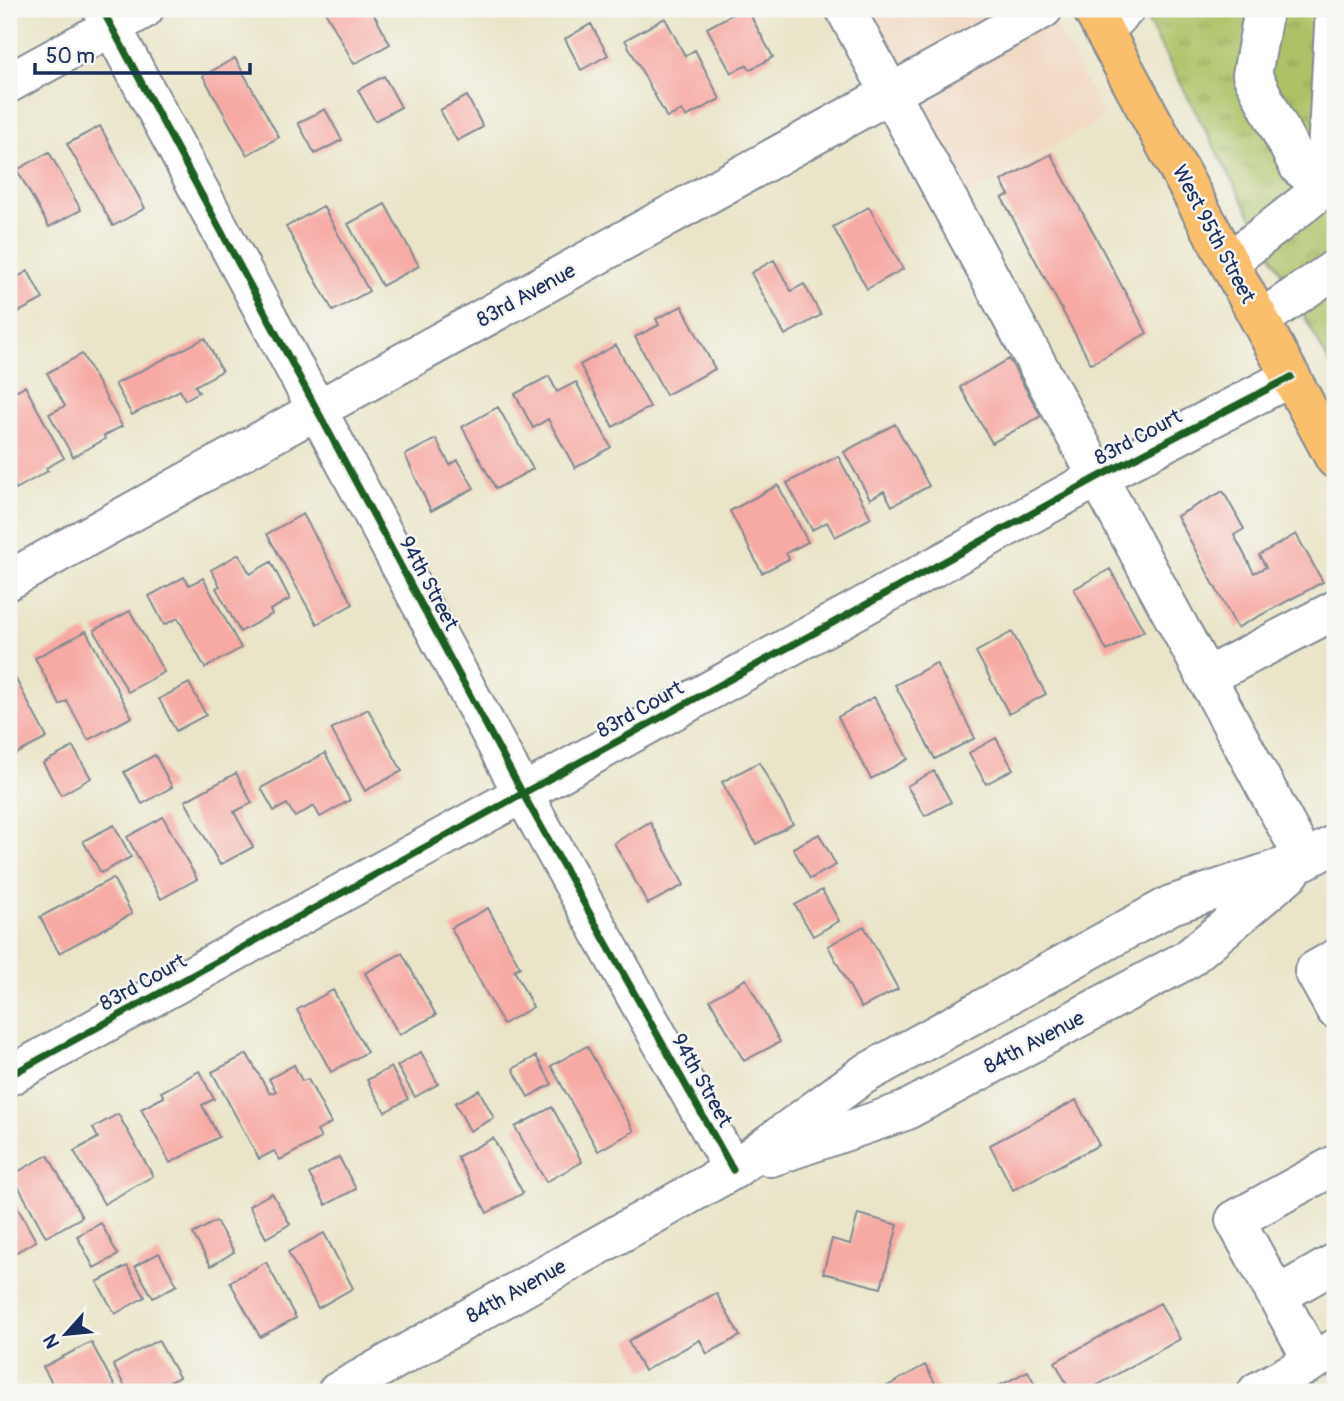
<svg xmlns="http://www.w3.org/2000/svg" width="1344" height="1401" viewBox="0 0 1344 1401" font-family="Pangolin,sans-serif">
<defs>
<pattern id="grass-tufts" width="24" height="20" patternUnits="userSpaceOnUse" patternTransform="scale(1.75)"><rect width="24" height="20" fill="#adc266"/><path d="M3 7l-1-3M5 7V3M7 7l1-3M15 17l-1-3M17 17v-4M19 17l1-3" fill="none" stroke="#8c9e57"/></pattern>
</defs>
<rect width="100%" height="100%" fill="#f6f6f2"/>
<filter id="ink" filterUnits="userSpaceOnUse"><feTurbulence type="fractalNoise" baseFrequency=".0143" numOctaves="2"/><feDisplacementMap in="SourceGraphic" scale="14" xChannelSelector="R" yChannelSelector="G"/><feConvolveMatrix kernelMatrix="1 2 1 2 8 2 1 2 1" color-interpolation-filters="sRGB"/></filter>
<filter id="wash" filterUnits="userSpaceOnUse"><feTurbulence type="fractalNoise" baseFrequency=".00686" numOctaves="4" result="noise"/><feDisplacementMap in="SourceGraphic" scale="28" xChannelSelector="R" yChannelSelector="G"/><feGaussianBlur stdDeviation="1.57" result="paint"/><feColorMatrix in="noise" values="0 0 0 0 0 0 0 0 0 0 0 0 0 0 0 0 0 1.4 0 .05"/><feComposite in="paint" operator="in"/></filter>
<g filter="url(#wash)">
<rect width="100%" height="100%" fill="#eae5c8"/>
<!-- built -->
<path fill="#f1d5bd" d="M845 9H1046L1105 117 951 205Z"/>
<!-- grass -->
<path fill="url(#grass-tufts)" stroke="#647862" stroke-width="2" d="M1141 9H1335V374Z"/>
<g id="blocks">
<!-- building -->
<path fill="#f7aaa4" d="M324 9H371L390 44 354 64Z
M742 9H747L773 57 750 70 747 65 731 73 707 28Z
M665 18 685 56 695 50 720 99 686 117 682 110 667 118 625 40Z
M591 24 608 55 581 70 565 39Z
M235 58 279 137 247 155 203 76Z
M384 76 401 107 375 121 358 90Z
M467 96 483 127 457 141 440 110Z
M325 109 342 140 315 154 298 123Z
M100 126 145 208 113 226 67 144Z
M49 152 81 210 49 227 17 170Z
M1051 154 1147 333 1091 364 1002 198 1009 195 1001 181Z
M385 204 419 266 382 286 348 224Z
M323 206 369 291 333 311 286 227Z
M869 207 903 269 867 289 833 227Z
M774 260 791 291 804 284 821 315 785 335 751 273Z
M28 271 43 299 17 313 9 299V282Z
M682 306 715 369 666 395 635 337 659 325 656 319Z
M205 338 222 371 195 386 199 392 185 400 180 390 132 415 115 384Z
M616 345 650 407 613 427 580 365Z
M82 354 122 426 104 436 105 439 73 457 49 414 65 406 47 373Z
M1009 359 1041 416 992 443 960 387Z
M549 376 557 392 576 382 611 447 575 468 548 419 533 428 515 394Z
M25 386 64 458 46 468 48 471 16 489 9 476V394Z
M498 407 533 469 496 489 462 427Z
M895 424 929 486 892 506 884 491 870 499 844 452Z
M436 439 450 465 458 460 474 488 431 511 405 455Z
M838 456 871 518 835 537 827 522 812 530 787 483Z
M778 485 808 542 786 553 789 559 762 573 730 511Z
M1223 491 1244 529 1234 535 1254 573 1266 567 1259 555 1296 534 1323 582 1237 628 1177 516Z
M303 514 353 604 317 624 267 534Z
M239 554 250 574 271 562 290 599 270 610 272 614 240 632 216 588 220 586 211 570Z
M1110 569 1144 631 1107 651 1074 589Z
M184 577 189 585 203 578 241 648 205 668 178 618 164 625 149 596Z
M130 611 164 672 128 692 94 630Z
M86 631 132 717 88 740 67 701 60 705 35 658Z
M1012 632 1046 694 1009 714 976 652Z
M936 663 975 738 935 759 895 685Z
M11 670 47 738 12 756 9 749V671Z
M189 683 206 715 176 731 159 699Z
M874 697 908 759 871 779 838 717Z
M368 709 402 771 365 791 331 729Z
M996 738 1013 769 986 784 969 753Z
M73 747 91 778 61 795 43 763Z
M325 753 350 800 320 817 314 806 295 817 287 804 274 811 261 788Z
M155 755 172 787 142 804 124 772Z
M759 762 793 824 756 844 722 782Z
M934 771 951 802 925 816 907 786Z
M236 773 252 803 234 812 253 847 220 865 185 801Z
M163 817 197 879 161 899 127 837Z
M650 822 684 885 648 904 614 843Z
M114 825 131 857 101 873 83 841Z
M819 834 836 865 810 879 793 848Z
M113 878 132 914 59 953 40 917Z
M822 890 839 921 813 936 795 905Z
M488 908 520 967 514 970 533 1007 503 1024 451 928Z
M864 926 898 989 861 1008 828 946Z
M402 953 436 1015 399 1035 365 973Z
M746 979 780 1042 744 1061 710 1000Z
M333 990 367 1052 331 1072 297 1010Z
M587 1046 634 1131 598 1151 551 1066Z
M421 1052 438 1084 415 1097 397 1066Z
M247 1054 270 1094 276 1091 269 1079 294 1065 302 1081 308 1079 331 1123 317 1131 321 1138 280 1160 274 1151 259 1159 212 1072Z
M536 1056 552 1084 528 1097 513 1069Z
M391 1067 408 1099 385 1112 367 1080Z
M199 1071 214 1099 202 1105 219 1137 170 1163 141 1109 164 1097 161 1092Z
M479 1090 494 1118 470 1131 455 1103Z
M1076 1100 1099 1145 1013 1190 990 1145Z
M552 1107 582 1162 546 1182 515 1127Z
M118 1114 153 1176 104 1204 74 1151 98 1138 93 1128Z
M493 1138 523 1193 487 1213 457 1157Z
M48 1155 82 1217 46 1237 12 1175Z
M339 1157 356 1189 326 1205 309 1174Z
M9 1192 36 1241 9 1256Z
M272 1193 290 1224 266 1238 249 1206Z
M858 1214 898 1225 881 1288 823 1273 832 1239 850 1244Z
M216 1221 234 1252 211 1266 193 1234Z
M101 1223 118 1255 94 1268 77 1236Z
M324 1233 353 1288 318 1308 288 1252Z
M159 1253 177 1285 153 1298 135 1266Z
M266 1262 296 1318 260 1337 230 1282Z
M127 1266 145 1297 115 1314 97 1282Z
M716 1293 740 1336 707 1354 700 1340 644 1371 628 1341Z
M1160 1303 1180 1339 1085 1392H1071L1055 1362Z
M158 1340 179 1377 151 1392H128L113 1365Z
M91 1342 118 1392H57L43 1367Z
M925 1365 940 1392H884L882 1389Z
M1028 1371 1039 1392H987Z"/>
</g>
</g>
<g filter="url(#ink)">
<use href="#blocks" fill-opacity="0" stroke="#828a93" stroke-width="2"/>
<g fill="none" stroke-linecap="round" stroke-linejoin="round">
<!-- minor casing -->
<g stroke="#828a93" stroke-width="42">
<path id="minor" d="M102 9 523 794 733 1170
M845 9 1305 860
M1264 9 1252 75 1299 167 1325 187 1335 191
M1104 31 1125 9
M9 83 144 9
M1229 262 1325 187 1335 9
M1260 320 1335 269
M9 580 1043 9
M1206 677 1335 610
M1335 959 1314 971 1335 1009
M9 1076 1098 477 1291 377
M771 1157 905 1111 1188 959 1291 872
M1277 1296 1335 1263
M1313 1361 1235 1220 1335 1165
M337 1392 733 1170 863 1075 1171 905 1305 860 1335 844
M1257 1392 1335 1349"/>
</g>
<!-- major casing -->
<g stroke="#828a93" stroke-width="42">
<path id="major" d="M1092 9 1335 459"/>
</g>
<!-- minor -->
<use href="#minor" stroke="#fff" stroke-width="38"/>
<!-- major -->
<use href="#major" stroke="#f9bf6d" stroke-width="38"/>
<!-- cycleway casing -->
<g stroke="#f6f6f2" stroke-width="11">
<path id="cycleway" d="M102 9 523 794 733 1170
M9 1076 1098 477 1291 377"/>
</g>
<!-- cycleway -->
<use href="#cycleway" stroke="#1b5e20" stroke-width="7"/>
</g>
</g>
<g text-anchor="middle" stroke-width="5" stroke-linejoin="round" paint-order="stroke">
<!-- street labels -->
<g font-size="21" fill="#1b2f5e" stroke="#f6f6f2">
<text transform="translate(1214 234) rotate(62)" y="7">West 95th Street</text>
<text transform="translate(526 295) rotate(-29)" y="7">83rd Avenue</text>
<text transform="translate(1138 437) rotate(-28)" y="7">83rd Court</text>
<text transform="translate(429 583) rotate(62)" y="7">94th Street</text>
<text transform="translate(640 709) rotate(-29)" y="7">83rd Court</text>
<text transform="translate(143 982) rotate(-29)" y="7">83rd Court</text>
<text transform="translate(1034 1042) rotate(-28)" y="7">84th Avenue</text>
<text transform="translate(702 1080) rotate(61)" y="7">94th Street</text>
<text transform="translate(516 1291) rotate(-29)" y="7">84th Avenue</text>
</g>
</g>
<!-- margin -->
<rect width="1344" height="1401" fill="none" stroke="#f6f6f2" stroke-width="35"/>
<!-- north arrow -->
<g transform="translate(66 1334) rotate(243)" stroke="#f6f6f2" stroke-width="5" paint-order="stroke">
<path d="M0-5L12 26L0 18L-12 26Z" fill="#1b2f5e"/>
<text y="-10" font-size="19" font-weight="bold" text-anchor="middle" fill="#1b2f5e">N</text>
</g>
<!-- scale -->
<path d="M35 63v10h215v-10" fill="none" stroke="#1b2f5e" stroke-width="3.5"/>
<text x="46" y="63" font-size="21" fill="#1b2f5e" stroke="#f6f6f2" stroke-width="5" paint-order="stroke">50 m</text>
</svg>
